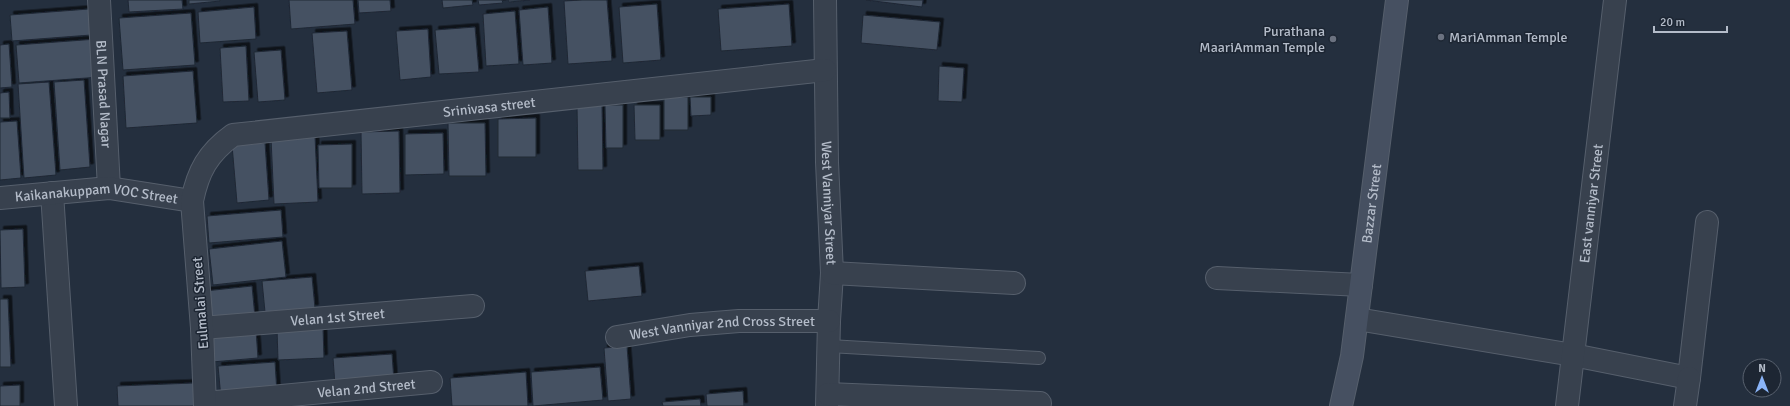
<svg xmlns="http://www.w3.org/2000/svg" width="1790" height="406" viewBox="0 0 1790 406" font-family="Signika,sans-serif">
<defs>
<filter id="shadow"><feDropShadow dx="3.5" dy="-3.5" stdDeviation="0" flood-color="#0009"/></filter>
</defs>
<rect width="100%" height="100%" fill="#242f3e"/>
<!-- building -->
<path fill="#455162" stroke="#1f2835" filter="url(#shadow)" d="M128 0H182L183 9 129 12Z
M189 0H220V1L189 4Z
M289 0H353L355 24 291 29Z
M358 0H390L391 11 359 13Z
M442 0H472L473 5 443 8Z
M478 0H502L503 3 479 5Z
M508 0H530L509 2Z
M582 0H607L612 61 568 64 564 1Z
M866 0H923L922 7Z
M657 4 661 60 623 63 619 7Z
M789 4 792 46 721 51 718 9Z
M254 7 256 39 200 43 198 12Z
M548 7 552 63 523 65 519 10Z
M89 9 91 35 12 41 10 15Z
M515 11 519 64 486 66 483 14Z
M191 13 195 65 123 70 119 18Z
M863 15 940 22 937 50 861 43Z
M475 27 479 72 439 74 435 30Z
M428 29 431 77 400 80 396 31Z
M347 31 352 90 317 93 312 33Z
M97 39 100 77 19 83 16 45Z
M9 44 12 87 0 88V45Z
M246 46 249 101 223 102 220 48Z
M281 50 285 100 258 102 254 52Z
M939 66 964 68 962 102 938 101Z
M193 71 197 123 126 128 123 76Z
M84 80 90 167 60 170 54 82Z
M49 82 56 175 24 178 18 84Z
M9 92 10 118H0V93Z
M664 97H688V130H664Z
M690 97H711V115L691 116Z
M602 105 603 170H578L577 106Z
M605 105H623V148H606Z
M634 105H660V140H635Z
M536 118V157H498V119Z
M17 121 21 178 0 180V122Z
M448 123H485L486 176H449Z
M399 131 400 193 362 194 361 132Z
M443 133 444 174 405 175V134Z
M315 136 318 202 274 204 271 138Z
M265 143 269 200 237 203 232 145Z
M352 144V188H319L318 145Z
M281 210 283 237 209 243 207 216Z
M23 229 25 287 1 288 0 230Z
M282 241 286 277 213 285 209 249Z
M639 266 642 296 588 301 585 271Z
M312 277 315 308 265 312 262 281Z
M252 286 255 317 208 322 205 291Z
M0 299H8L11 367H0Z
M323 328 324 358 278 360 277 329Z
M256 330 258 358 212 362 210 333Z
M627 346 631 399 608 401 604 348Z
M392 354 394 381 335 385 333 358Z
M275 362 277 393 221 398 218 366Z
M600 367 603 400 533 406 531 372Z
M526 372 528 406H452L450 378Z
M194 383 195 406H118L117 386Z
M20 385V406H0V386Z
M743 391 744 406H707L706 394Z
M700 399 701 406H663L662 402Z"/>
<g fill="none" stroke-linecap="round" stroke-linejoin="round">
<!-- lane casing -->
<g stroke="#565f6c" stroke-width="14">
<path id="lane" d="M829 346 1039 358"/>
</g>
<!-- street casing -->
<g stroke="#565f6c" stroke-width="24">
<g id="street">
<path id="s1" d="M99 0 109 188"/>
<path id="s2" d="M825 0 827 162 832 273 829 321 827 406"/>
<path d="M52 193 66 406"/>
<path id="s3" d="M0 198 109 188 192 201"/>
<path d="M832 273 1014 283"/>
<path d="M1217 278 1361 285"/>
<path d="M1357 319 1573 355 1689 378 1707 222"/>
<path id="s4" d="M202 328 473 306"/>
<path id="s5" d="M617 337 690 325 739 321H829"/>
<path d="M828 394 1040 403"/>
<path id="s6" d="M205 403 431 382"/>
<path id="s7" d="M205 406 202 328 192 201C198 171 208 153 233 135L825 70"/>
<path id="s8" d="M1567 406 1615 0"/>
<path d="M1685 406 1689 378"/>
</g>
</g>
<!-- secondary casing -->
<g stroke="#565f6c" stroke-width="24">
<g id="secondary">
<path id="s9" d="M1341 406 1352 356 1397 0"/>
</g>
</g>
<!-- lane -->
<use href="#lane" stroke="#38414e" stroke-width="12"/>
<!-- street -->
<use href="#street" stroke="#38414e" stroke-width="22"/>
<!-- secondary -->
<use href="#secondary" stroke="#465061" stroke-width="22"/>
</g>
<!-- markers -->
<g fill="#6b7280" stroke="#1d2633" stroke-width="1.5">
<circle cx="1441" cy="37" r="4"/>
<circle cx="1333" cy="39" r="4"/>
</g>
<g text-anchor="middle" stroke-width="3" stroke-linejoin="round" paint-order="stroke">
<!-- poi labels -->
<g font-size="14" fill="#b4bcc9" stroke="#1d2633" text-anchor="end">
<text x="1325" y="36">Purathana<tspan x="1325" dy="16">MaariAmman Temple</tspan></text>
<text x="1449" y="42" text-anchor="start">MariAmman Temple</text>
</g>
<!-- street labels -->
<g font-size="14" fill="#b4bcc9" stroke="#1d2633">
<text dy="5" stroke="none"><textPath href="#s1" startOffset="94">BLN Prasad Nagar</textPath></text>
<text dy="5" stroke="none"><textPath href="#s7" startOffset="543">Srinivasa street</textPath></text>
<text dy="5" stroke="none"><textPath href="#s3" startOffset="97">Kaikanakuppam VOC Street</textPath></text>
<text dy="5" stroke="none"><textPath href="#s2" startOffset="203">West Vanniyar Street</textPath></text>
<text dy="5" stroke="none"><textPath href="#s9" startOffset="205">Bazzar Street</textPath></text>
<text dy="5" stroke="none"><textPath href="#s8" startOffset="204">East vanniyar Street</textPath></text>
<text transform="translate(200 303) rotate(-94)" y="5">Eulmalai Street</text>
<text dy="5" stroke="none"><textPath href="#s4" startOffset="136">Velan 1st Street</textPath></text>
<text dy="5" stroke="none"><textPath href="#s5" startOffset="106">West Vanniyar 2nd Cross Street</textPath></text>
<text dy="5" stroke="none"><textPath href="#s6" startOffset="162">Velan 2nd Street</textPath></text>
</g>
</g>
<!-- north arrow -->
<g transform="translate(1762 378)"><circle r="19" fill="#1d2633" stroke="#59626f"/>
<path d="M0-3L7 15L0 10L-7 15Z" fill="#8ab4f8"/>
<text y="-6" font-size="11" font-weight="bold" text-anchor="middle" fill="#b4bcc9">N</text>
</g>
<!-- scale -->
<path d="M1654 26v6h73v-6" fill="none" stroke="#b4bcc9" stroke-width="2"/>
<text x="1660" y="26" font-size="12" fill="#b4bcc9" stroke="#1d2633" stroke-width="3" paint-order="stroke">20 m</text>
</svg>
